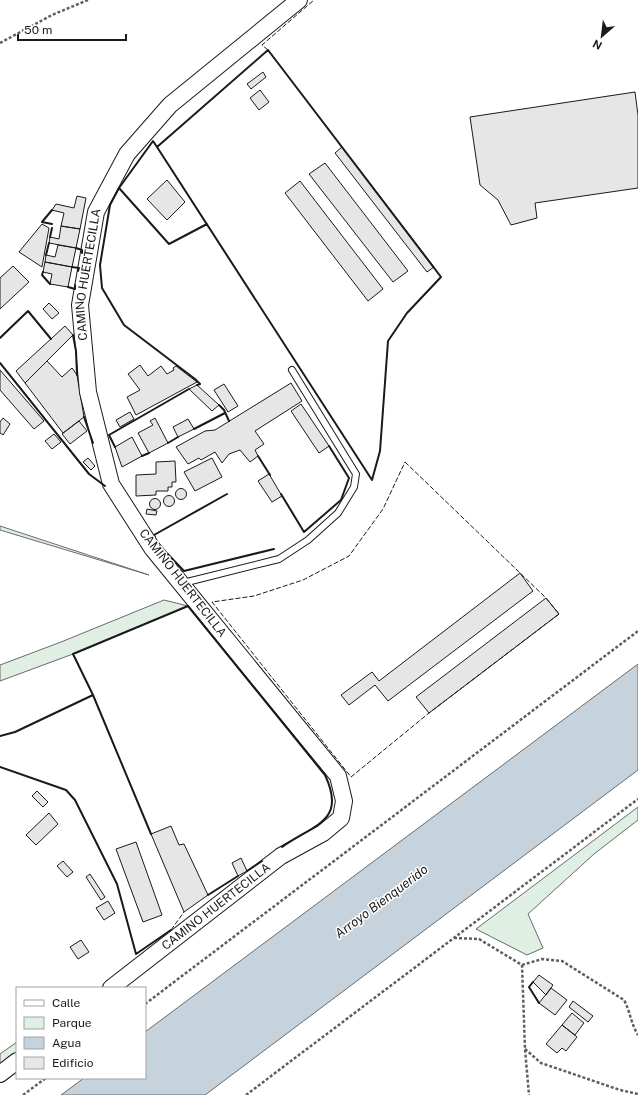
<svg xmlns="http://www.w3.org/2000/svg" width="638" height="1095" viewBox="0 0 638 1095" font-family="'Public Sans',sans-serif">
<rect width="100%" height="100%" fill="#fff"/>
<!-- green -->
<path fill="#e0efe3" stroke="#6a6a6a" d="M0 526 149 575 0 530Z
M164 600 188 606 73 654 0 681V665L61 642Z
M638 807V820L594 854 528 914 543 948 527 955 476 929Z
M17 1042V1054L0 1068V1054Z"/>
<!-- water -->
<path fill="#c6d2dc" stroke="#6a6a6a" d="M638 664V770L205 1095H61L84 1078H145V1032Z"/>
<!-- building -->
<path fill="#e6e6e6" stroke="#1a1a1a" d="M263 72 266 77 251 89 247 84Z
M260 90 269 102 259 110 250 98Z
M635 92 638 115V188L535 203 537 218 511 225 498 200 480 185 470 117Z
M342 147 434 267 427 272 335 153Z
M325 163 408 271 393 282 309 174Z
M167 180 185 202 167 220 147 199Z
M300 181 383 289 368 301 285 193Z
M77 196 86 198 80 229 61 226 64 213 52 210 56 204 74 208Z
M42 224 49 228 42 267 19 252Z
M61 226 80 229 76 248 49 243 50 237 59 239Z
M58 245 76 248 72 267 45 262 46 255 55 257Z
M45 262 72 267 68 287 50 284 52 274 43 272Z
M13 266 29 282 0 309V278Z
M49 303 59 313 52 319 43 309Z
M65 326 73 335 25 383 16 371Z
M47 361 62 377 72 368 77 375 84 417 63 433 25 383Z
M140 365 148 376 161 366 167 374 174 370 173 368 176 366 197 382 136 415 127 397 140 390 128 374Z
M0 370 44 421 34 429 0 390Z
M291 383 302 401 255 431 264 444 255 450 258 456 250 462 240 450 229 454 222 463 215 452 201 460 199 458 188 464 176 447 205 431 215 430Z
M224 384 238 406 228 412 214 390Z
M197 385 219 405 212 411 189 389Z
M301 404 329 446 319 453 291 411Z
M130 412 134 419 120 427 116 420Z
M3 418 10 424 3 435 0 433V422Z
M155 418 168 443 149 453 138 433 153 425 150 421Z
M188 419 194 429 178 437 173 427Z
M79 421 87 431 70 444 62 434Z
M54 434 61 442 52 449 45 441Z
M132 437 142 456 122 467 115 447Z
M88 458 95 466 91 470 83 462Z
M212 458 222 477 195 491 184 472Z
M175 461 176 482H172V487H168V491H156V495L136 496V475L156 474V462Z
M269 474 282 496 272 502 258 481Z
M175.5 494a5.5 5.5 0 1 1 11 0a5.5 5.5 0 1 1-11 0Z
M163.5 501a5.5 5.5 0 1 1 11 0a5.5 5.5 0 1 1-11 0Z
M149.5 504a5.5 5.5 0 1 1 11 0a5.5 5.5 0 1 1-11 0Z
M147 509 157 511 156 515 146 514Z
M520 573 533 591 388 701 375 685 349 705 341 695 372 672 379 681Z
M546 598 559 614 429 713 416 697Z
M37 791 48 802 43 807 32 796Z
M49 813 58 824 36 845 26 835Z
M171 826 179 845 184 844 208 895 184 912 151 834Z
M136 842 162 915 143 922 116 849Z
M241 858 247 871 238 876 232 863Z
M63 861 73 872 67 877 57 866Z
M90 874 105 897 101 900 86 877Z
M108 901 115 913 104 920 96 908Z
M81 940 89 952 78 959 70 947Z
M539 975 553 985 546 995 533 982Z
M551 988 567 1000 555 1015 539 1003Z
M573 1001 593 1016 588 1022 569 1007Z
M572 1013 584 1023 575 1035 562 1025Z
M562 1025 577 1037 566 1051 562 1048 557 1053 546 1044Z"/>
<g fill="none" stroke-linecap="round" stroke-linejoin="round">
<!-- service casing -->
<g stroke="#1a1a1a" stroke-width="8">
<path id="service" d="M183 583 279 559 308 540 338 513 354 487 356 474 292 370"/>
</g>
<!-- tertiary casing -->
<g stroke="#1a1a1a" stroke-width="18">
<g id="tertiary">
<path id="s1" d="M111 988 281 856 323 833 341 818 344 801 338 776 152 548 111 484 88 392 80 305 96 212 127 154 170 105 299 0"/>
<path d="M0 1074 17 1061"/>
</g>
</g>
<!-- path -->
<path stroke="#5f5f5f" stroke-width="2.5" stroke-dasharray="3 2" stroke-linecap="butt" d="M0 43 52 15 88 0
M454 938 479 939 522 965 525 1049 529 1095
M522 965 542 959 562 961 624 1000C630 1011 631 1024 638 1035
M145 1004 638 631
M525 1049 541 1063 620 1090 638 1094
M23 1095 46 1078
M246 1095 638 799"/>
<!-- service -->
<use href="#service" stroke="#fff" stroke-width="6"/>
<!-- tertiary -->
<use href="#tertiary" stroke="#fff" stroke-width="16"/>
<!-- fence -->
<path stroke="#1a1a1a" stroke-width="1" stroke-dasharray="5 2" stroke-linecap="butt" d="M268 50 262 45 314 0
M405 462 546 598 559 614 429 713 351 777 212 602 254 596 303 580 349 556 383 509Z
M171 930 184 912"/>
<!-- wall -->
<path stroke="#1a1a1a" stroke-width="2" d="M268 50 441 277 407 313 388 341 380 451 372 480 157 147Z
M157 147 153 141 119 188 169 244 207 224
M119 188 110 205 100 265 102 288 124 325 195 379 200 384 197 385
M52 210 42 222 52 224
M50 237 52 228
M76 248 82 250V253
M46 255 49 243
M72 267 79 268 78 271
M43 272 42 275 50 284
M68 287 75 289V285
M73 335 76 351 77 375
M0 338 28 311 51 339
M0 363 89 474 105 486
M219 405 224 410 229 421
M84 417 93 443
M194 429 225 413
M168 443 178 437
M115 447 109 435 189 389
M142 456 149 453
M258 456 270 475
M281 494 304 532 341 500 349 478 329 446
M155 537 154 535 227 494
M160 546 184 571 274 549
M93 695 73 654 188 606 325 775C347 822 314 824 282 847
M0 736 15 732 93 695 151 834
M0 767 66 790 75 800 117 884 136 954 171 930
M247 871 262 861
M208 895 238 876
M533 982 529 987 539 1003"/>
</g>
<g text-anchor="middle" stroke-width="3" stroke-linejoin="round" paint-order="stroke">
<!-- street labels -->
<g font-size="12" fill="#1a1a1a" stroke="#fff">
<text dy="4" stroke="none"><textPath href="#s1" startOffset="913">CAMINO HUERTECILLA</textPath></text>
<text transform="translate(183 583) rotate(52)" y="4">CAMINO HUERTECILLA</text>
<text dy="4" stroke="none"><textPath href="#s1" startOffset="133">CAMINO HUERTECILLA</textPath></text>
</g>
<!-- water labels -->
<g font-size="13" font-style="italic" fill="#1a1a1a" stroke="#fff">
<text transform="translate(381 901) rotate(-37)" y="5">Arroyo Bienquerido</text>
</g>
</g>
<!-- legend -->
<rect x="16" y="987" width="130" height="92" fill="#ffffff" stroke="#a3a3a3"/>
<rect x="24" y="1000" width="20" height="6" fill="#ffffff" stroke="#a3a3a3"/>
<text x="52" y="1007" font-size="12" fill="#1a1a1a">Calle</text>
<rect x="24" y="1017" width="20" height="12" fill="#e0efe3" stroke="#a3a3a3"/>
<text x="52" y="1027" font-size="12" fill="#1a1a1a">Parque</text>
<rect x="24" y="1037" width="20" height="12" fill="#c6d2dc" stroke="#a3a3a3"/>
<text x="52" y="1047" font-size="12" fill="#1a1a1a">Agua</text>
<rect x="24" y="1057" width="20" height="12" fill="#e6e6e6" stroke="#a3a3a3"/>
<text x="52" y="1067" font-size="12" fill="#1a1a1a">Edificio</text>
<!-- north arrow -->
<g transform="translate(602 36) rotate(208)" stroke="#ffffff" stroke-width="3" paint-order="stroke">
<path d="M0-3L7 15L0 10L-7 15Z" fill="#1a1a1a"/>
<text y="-6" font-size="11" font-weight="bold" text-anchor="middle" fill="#1a1a1a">N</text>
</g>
<!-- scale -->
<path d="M18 34v6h108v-6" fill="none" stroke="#1a1a1a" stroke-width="2"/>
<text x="24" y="34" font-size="12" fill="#1a1a1a" stroke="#ffffff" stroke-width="3" paint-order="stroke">50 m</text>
</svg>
